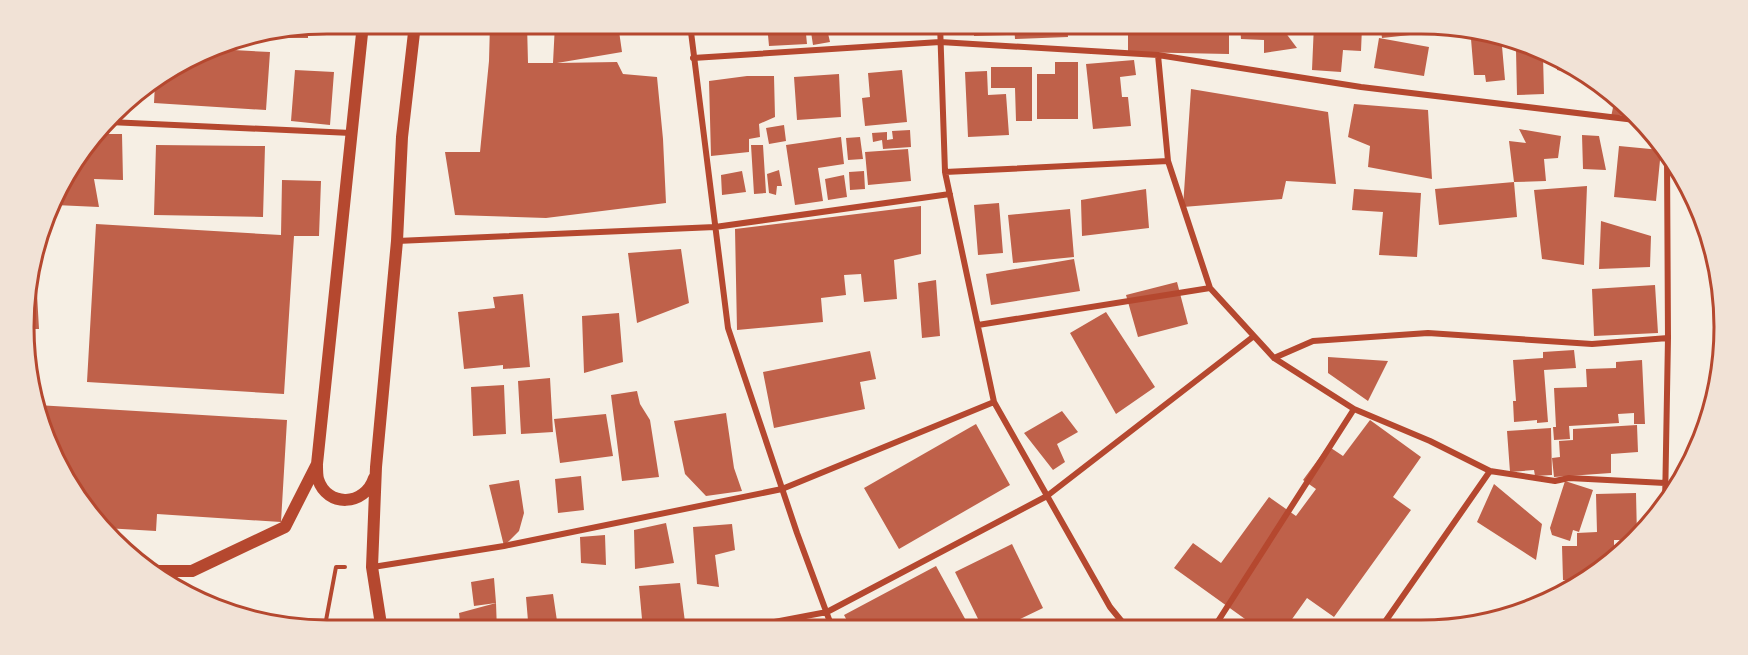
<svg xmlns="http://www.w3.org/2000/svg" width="1748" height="655" viewBox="0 0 1748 655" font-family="'Sofia Sans Condensed',sans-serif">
<rect width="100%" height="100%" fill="#f6efe4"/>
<!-- building -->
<path fill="#bf614a" d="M490 24H527L528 63H553L555 24H618L622 52 557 63 617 62 623 74 657 77 663 139 666 203 546 218 455 215 445 152H480L489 61Z
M767 24H805L807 44 769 46Z
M974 24H1007V35L974 36Z
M1014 24H1067L1068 37 1015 39Z
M1076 24H1106V29L1076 32Z
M1128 24H1229V54L1128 52Z
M1240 24H1279L1297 48 1264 53V40L1241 39Z
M1314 24 1362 27 1361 51 1343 50 1341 72 1312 70Z
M1380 24H1409L1410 35 1382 38Z
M1417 24 1462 29V33L1417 34Z
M308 27V38H249L248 37Z
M827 29 830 42 813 45 811 32Z
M1501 35 1505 80 1486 82 1485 75H1474L1471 39Z
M1379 38 1429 47 1424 76 1374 68Z
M215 49 270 52 266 110 154 103 155 83Z
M1516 50H1530L1543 56 1544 94 1517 95Z
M1134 60 1136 75 1120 77 1122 97H1128L1131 126 1093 129 1086 64Z
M1055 62H1078V119H1037V74H1055Z
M1557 63 1581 75 1557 70Z
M991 67H1032V121H1016L1015 88H991Z
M295 70 334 72 330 125 291 121Z
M902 70 907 122 865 126 862 98 870 97 868 73Z
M987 71 988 95 1006 94 1009 135 968 137 965 72Z
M839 74 841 117 797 120 794 77Z
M747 76H774L775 117 759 124 760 137 749 139V152L711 156 709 81Z
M1191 89 1328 112 1336 184 1286 181 1282 199 1183 207Z
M136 94V104L124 103 128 99Z
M1615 98 1629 114 1611 117Z
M1354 104 1428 110 1432 179 1368 167 1370 146 1348 137Z
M784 125 786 141 769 144 766 128Z
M1519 129 1561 136 1558 158 1544 159 1546 181 1514 182 1509 141 1526 143Z
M910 130 911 147 883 149 882 140 873 142 872 133 887 132V140L893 139 892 131Z
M99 134H122L123 180 94 179 99 207 55 205 64 176Z
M1582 135 1599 136 1606 170 1583 169Z
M841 137 844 164 818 168 823 201 795 205 786 145Z
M860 137 863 159 848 160 846 138Z
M156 145 265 146 263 217 154 215Z
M751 145H763L766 193 754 194Z
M1619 146 1661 150 1656 201 1614 197Z
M908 149 911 181 868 185 865 152Z
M779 170 782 186H777L776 195 769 193 767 174Z
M742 171 746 192 722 195 721 175Z
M864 171 865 189 850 190 849 172Z
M844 175 847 197 828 200 825 179Z
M282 180 321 181 319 236H294L284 394 87 382 96 224 281 235Z
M1514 182 1517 217 1439 225 1435 189Z
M1587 186 1584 265 1542 259 1534 190Z
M1146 189 1149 228 1082 236 1081 200Z
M1354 189 1421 193 1417 257 1379 255 1383 212 1352 210Z
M999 203 1003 253 978 255 974 205Z
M921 206V254L894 260 897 299 864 302 861 274 844 275 846 295 821 298 823 322 737 330 735 229Z
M1070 209 1074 257 1013 263 1008 215Z
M1601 221 1651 236 1650 267 1599 269Z
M681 249 689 303 637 323 628 253Z
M1074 259 1080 291 991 305 986 274Z
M30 277H36L39 329H28L27 288Z
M936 280 940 336 922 338 918 283Z
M1177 282 1188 324 1138 337 1126 295Z
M1655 285 1658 333 1594 336 1592 289Z
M523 294 530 367 503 369V365L464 369 458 312 495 308 493 297Z
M1106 312 1155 387 1116 414 1070 333Z
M619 313 623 362 584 373 582 316Z
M1574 350 1576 368 1544 370 1548 422 1537 423V420L1514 422 1513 401H1516L1513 360 1543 358V352Z
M870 351 876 379 860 382 865 409 774 428 763 372Z
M1328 357 1388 361 1368 401 1328 373Z
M1642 360 1645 424H1634V413L1618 414 1619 423 1569 426 1570 439 1554 440 1553 427H1556L1554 388 1587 387 1586 369 1616 368V362Z
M550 378 553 432 521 434 518 381Z
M504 385 506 434 473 436 471 387Z
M637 391 640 404 650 420 659 477 622 481 611 395Z
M37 405 287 420 281 522 157 514 156 531 105 528 75 496Z
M1062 411 1078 432 1057 444 1065 462 1053 470 1024 433Z
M726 413 734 468 742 491 706 496 685 474 674 421Z
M606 414 613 456 560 463 554 419Z
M1370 420 1421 457 1393 497 1411 510 1334 617 1307 598 1285 629H1259L1174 568 1193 543 1221 563 1269 497 1296 516 1316 489 1303 480 1328 446 1343 456Z
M976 424 1010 485 899 549 864 488Z
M1637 425 1638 452 1611 454V473L1554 477 1552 458 1560 457 1559 441 1573 440V429Z
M1551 428 1552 475 1535 476 1534 470 1510 472 1507 431Z
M581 476 584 510 558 513 555 479Z
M519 480 524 513 519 531 504 546 489 485Z
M1565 481 1593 490 1579 532 1573 530 1570 541 1552 535 1550 528Z
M1494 484 1542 524 1536 560 1477 522Z
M1636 493 1637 537 1634 540H1614V560L1605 566H1600V569L1584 580H1563L1562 546H1577V533L1597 532 1596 494Z
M666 523 674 563 635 569 634 530Z
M732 524 735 550 715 555 719 587 697 584 693 527Z
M605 535 606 565 581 563 580 537Z
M1012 544 1043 608 999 629H983L955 572Z
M936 566 969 626 962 630H908L906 625 897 630H852L844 615Z
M494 578 496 603 497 631H461L459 613 496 603 474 606 471 582Z
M680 583 686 630H643L639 586Z
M553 594 557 621H528L526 597Z"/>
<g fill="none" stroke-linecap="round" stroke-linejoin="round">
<!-- path -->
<path stroke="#b5482f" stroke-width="4" d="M324 631 336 567H345"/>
<!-- minor -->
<path stroke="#b5482f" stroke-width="6" d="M690 24 728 328 797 533 833 630
M940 24 945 172 994 402 1110 607 1128 629
M1158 55 1168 161 1210 288 1274 358 1354 409 1430 441 1490 471 1555 481 1569 478 1665 483
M693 58 940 42 1158 55 1361 87 1635 120
M109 122 351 133
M945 172 1168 161
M397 241 715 227 950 194
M978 325 1210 288
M1274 358 1313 341 1428 333 1592 344 1668 338
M1665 505 1668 338 1667 157
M373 567 504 546 782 489 994 402
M1213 629 1354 409
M1380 629 1490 471
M731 630 827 612 1047 496 1254 336"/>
<!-- secondary -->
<path stroke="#b5482f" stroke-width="12" d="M317 465C317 469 317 475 318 479 327 508 365 506 374 478
M149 571H192L285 527 317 464 363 24
M382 631 372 567 376 467 397 241 402 137 415 24"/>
</g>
<!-- crop -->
<path d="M0 0H1748V655H0ZM327 34H1421A293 293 0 0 1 1714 327V327A293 293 0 0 1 1421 620H327A293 293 0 0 1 34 327V327A293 293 0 0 1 327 34Z" fill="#f1e2d6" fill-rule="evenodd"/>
<path fill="none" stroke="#b5482f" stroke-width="3" d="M327 34H1421A293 293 0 0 1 1714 327V327A293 293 0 0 1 1421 620H327A293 293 0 0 1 34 327V327A293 293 0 0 1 327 34Z"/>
</svg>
